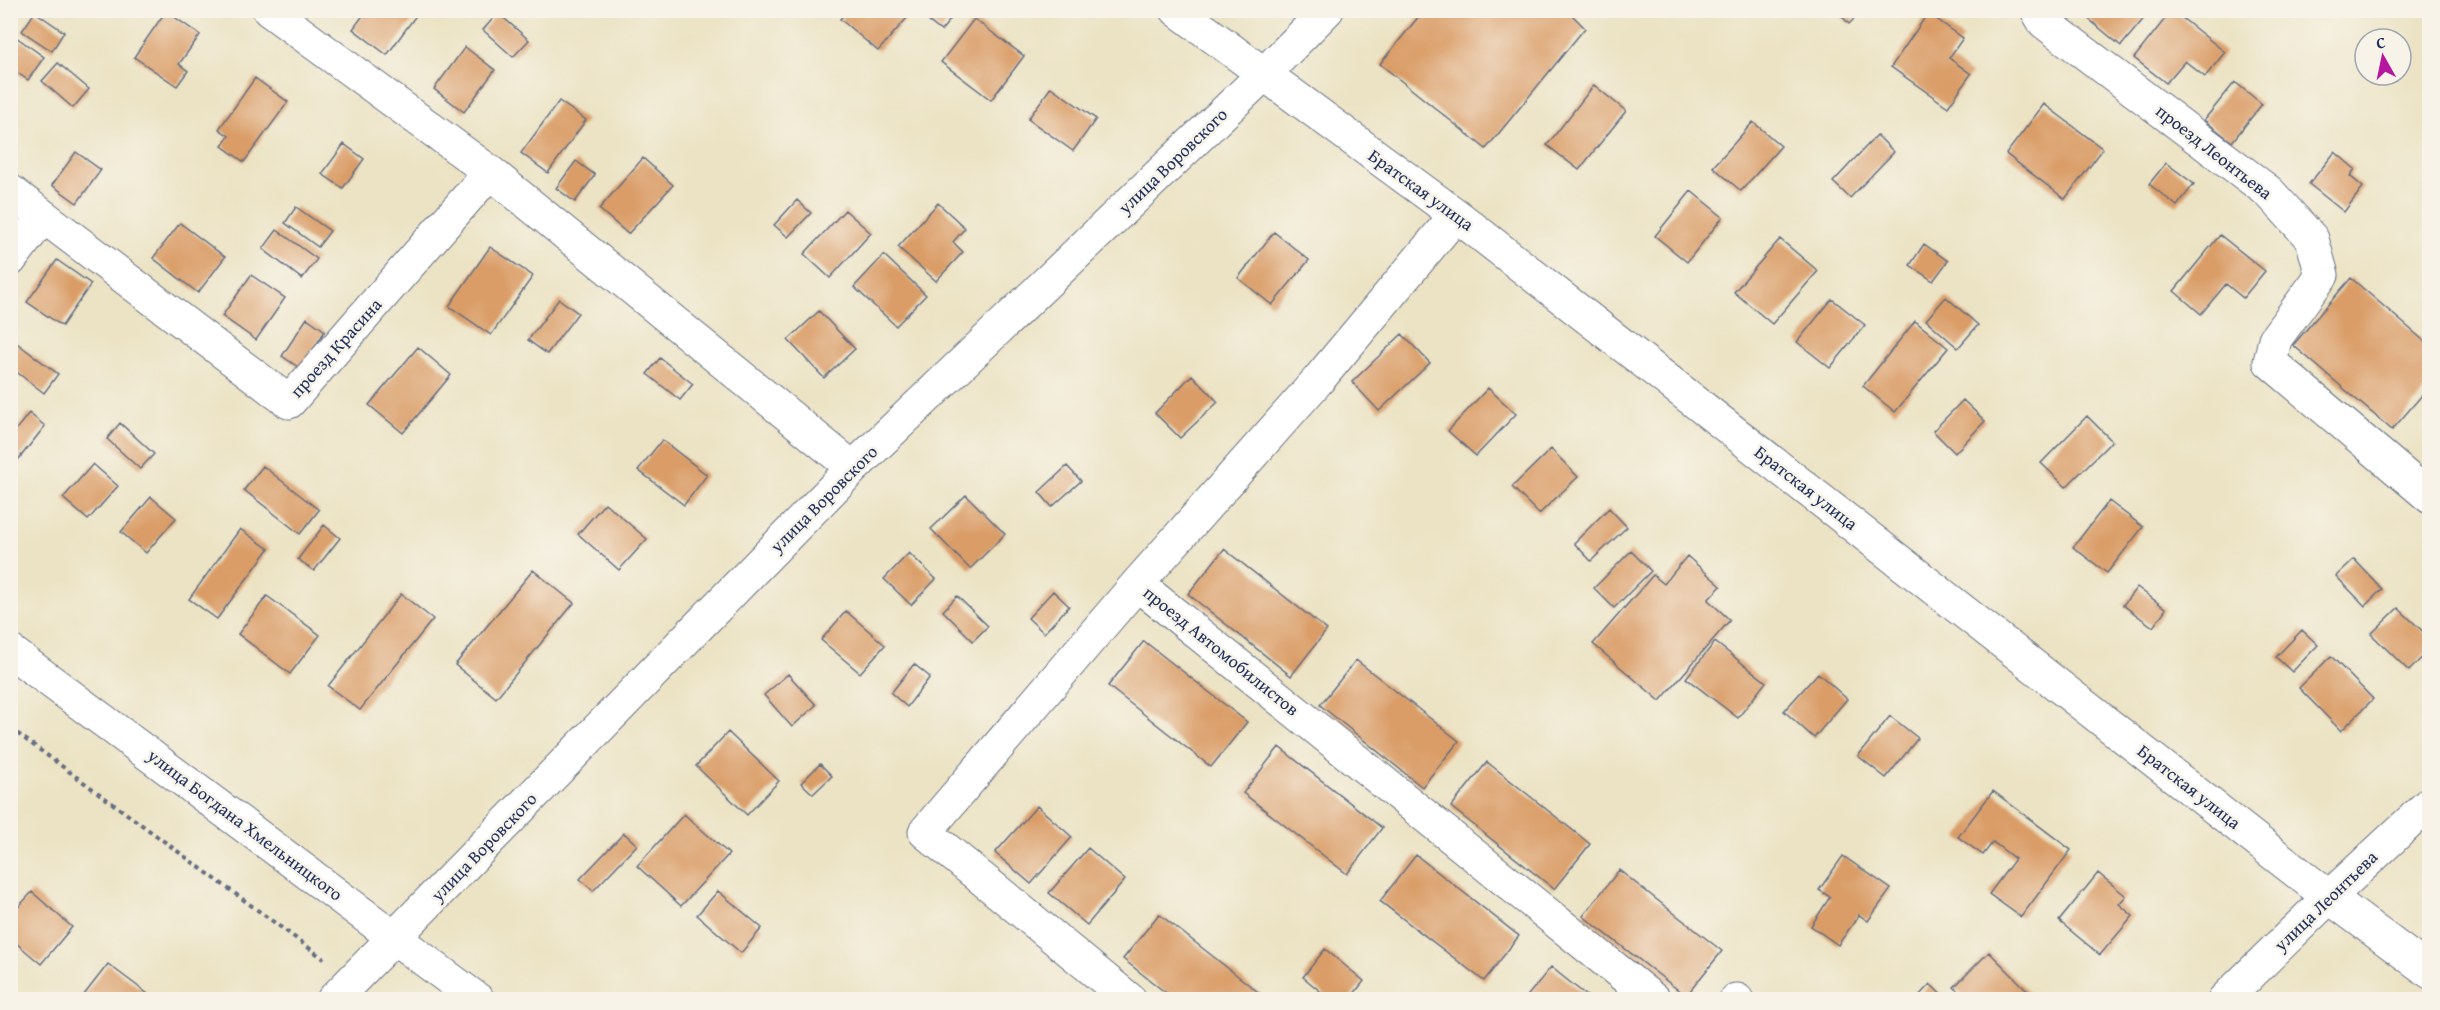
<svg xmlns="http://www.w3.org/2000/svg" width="2440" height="1010" viewBox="0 0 2440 1010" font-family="'Gentium Book Plus',serif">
<rect width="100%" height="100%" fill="#f7f3e8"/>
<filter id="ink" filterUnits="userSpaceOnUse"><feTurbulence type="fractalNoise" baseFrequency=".0167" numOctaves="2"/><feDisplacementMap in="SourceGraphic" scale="12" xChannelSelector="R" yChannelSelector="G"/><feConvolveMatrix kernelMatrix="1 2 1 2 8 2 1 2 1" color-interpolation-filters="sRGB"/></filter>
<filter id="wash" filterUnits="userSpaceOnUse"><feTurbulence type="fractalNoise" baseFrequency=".008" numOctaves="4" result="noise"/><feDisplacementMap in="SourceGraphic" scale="24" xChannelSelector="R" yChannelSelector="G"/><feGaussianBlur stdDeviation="1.35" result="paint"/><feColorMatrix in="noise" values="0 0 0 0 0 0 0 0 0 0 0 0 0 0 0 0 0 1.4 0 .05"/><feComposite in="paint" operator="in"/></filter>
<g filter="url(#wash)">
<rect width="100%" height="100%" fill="#ece3c4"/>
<g id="blocks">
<!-- building -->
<path fill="#da9d67" d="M367 10H420L387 55 353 29Z
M848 10H914L878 51 840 19Z
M928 10H958L941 31 923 17Z
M1424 10H1567L1585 28 1486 149 1380 64Z
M1836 10H1863L1849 24Z
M2078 10H2151L2121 46Z
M2172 10 2225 52 2205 77 2185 61 2166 83 2134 58Z
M166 11 200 35 179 64 188 71 177 86 134 57Z
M35 12 64 32 52 51 22 31Z
M498 13 529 40 513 57 483 30Z
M1928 13 1963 38 1949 58 1971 74 1948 107 1891 67Z
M974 19 1024 56 991 100 941 62Z
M16 37 44 57 28 80 10 68V45Z
M465 47 495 70 464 112 434 89Z
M58 63 89 89 73 108 42 81Z
M255 78 288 102 244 162 222 146 229 136 219 129Z
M2235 82 2262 104 2232 142 2204 120Z
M1594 85 1626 111 1579 170 1547 145Z
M1051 87 1096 119 1073 151 1028 119Z
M559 101 586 120 548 173 521 153Z
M2044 104 2103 149 2065 199 2006 154Z
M1753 122 1781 146 1741 191 1713 167Z
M1877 135 1894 152 1850 198 1833 182Z
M344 144 364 159 343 188 322 174Z
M76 152 101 170 77 203 52 185Z
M2335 152 2355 169 2350 176 2363 187 2344 212 2309 184Z
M643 158 673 185 628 234 599 209Z
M576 161 595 175 575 202 556 188Z
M2166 163 2194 184 2177 206 2149 184Z
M1691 191 1723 217 1687 262 1655 236Z
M797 200 811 213 788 237 774 225Z
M938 203 965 228 953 242 963 252 936 281 898 247Z
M296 207 330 231 318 247 285 223Z
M845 210 871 233 830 278 804 254Z
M180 223 225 257 198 293 153 258Z
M277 230 317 259 302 279 263 249Z
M1274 232 1309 260 1272 305 1238 278Z
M2220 235 2265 271 2243 298 2226 284 2201 314 2174 291Z
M1780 239 1818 271 1772 324 1734 292Z
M1924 244 1948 261 1933 281 1910 265Z
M490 247 533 276 491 335 449 306Z
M884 255 926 295 896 326 854 287Z
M57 260 91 284 62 326 27 302Z
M251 275 285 298 256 340 222 316Z
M2351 278 2430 346V386L2392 430 2293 345Z
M1946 297 1978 325 1958 348 1926 320Z
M559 299 578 313 547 354 528 340Z
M1832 299 1865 325 1830 368 1797 342Z
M819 311 855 349 824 378 788 340Z
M307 318 325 331 301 369 282 356Z
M1915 321 1948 348 1895 412 1863 386Z
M1402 334 1430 363 1379 411 1352 382Z
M10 338 58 374 44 393 10 367Z
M418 347 451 375 403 433 369 405Z
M660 358 693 384 680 400 647 374Z
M1192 375 1218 402 1180 438 1155 413Z
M1488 388 1516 414 1476 456 1448 431Z
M1963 400 1985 421 1955 453 1933 431Z
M29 413 45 426 10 470V437Z
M2087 416 2112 441 2066 487 2041 463Z
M120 423 154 454 140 469 107 439Z
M662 440 707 475 684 505 638 470Z
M1551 449 1578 477 1539 514 1512 487Z
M93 464 118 486 88 520 63 498Z
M263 466 319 510 300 534 244 490Z
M1067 466 1081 481 1052 507 1039 492Z
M966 495 1005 534 970 569 931 529Z
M151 497 176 518 146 553 121 532Z
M2109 501 2143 527 2107 573 2073 547Z
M605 503 647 539 619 570 578 534Z
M1609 508 1627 527 1591 561 1574 543Z
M324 525 340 538 314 571 298 559Z
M240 529 269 549 217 619 189 599Z
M1224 549 1327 630 1291 676 1188 594Z
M1631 551 1651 571 1614 608 1594 588Z
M909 553 936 579 911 605 884 579Z
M1687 556 1721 586 1708 600 1730 620 1660 701 1593 644 1653 575 1664 584Z
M2354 559 2382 589 2365 606 2336 576Z
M533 570 574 603 496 698 455 665Z
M2137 587 2166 609 2153 627 2123 605Z
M1053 591 1069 606 1044 633 1028 618Z
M401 594 433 619 360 710 328 686Z
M267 596 320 635 290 674 238 634Z
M957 596 988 626 973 641 943 611Z
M2398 608 2430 638V649L2409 671 2371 634Z
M846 611 885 645 860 673 821 640Z
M2302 630 2318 645 2292 672 2276 657Z
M1144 641 1247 722 1211 767 1108 686Z
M1715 642 1766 682 1738 718 1686 678Z
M2331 656 2373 699 2341 731 2299 688Z
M1356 660 1459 741 1422 787 1320 705Z
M914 664 930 677 907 707 891 693Z
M1818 673 1847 699 1814 738 1784 711Z
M788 674 816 705 792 727 764 695Z
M1890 716 1918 738 1886 778 1858 756Z
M728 732 779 781 747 815 696 766Z
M1279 747 1382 828 1347 874 1243 793Z
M1487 762 1590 844 1554 889 1451 807Z
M820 764 832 776 813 794 801 783Z
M1993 791 2071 850 2021 917 1989 894 2015 859 1993 842 1983 855 1958 837Z
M1037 806 1072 837 1031 884 995 853Z
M684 814 729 854 681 906 637 866Z
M624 833 637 845 593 891 580 879Z
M1088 848 1125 880 1087 925 1049 893Z
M1416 855 1519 936 1484 981 1380 901Z
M1843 856 1891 889 1868 921 1859 915 1838 945 1811 926 1830 897 1819 890Z
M1619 870 1722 951 1686 996 1583 916Z
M2098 873 2126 896 2119 904 2133 916 2100 955 2059 921Z
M718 891 762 928 741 953 697 915Z
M32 892 72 927 41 964 10 938V916Z
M1159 914 1262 995 1258 1000H1175L1123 959Z
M1325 949 1364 981 1349 1000H1331L1303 977Z
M1989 952 2037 1000H1966L1954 987Z
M108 964 156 1000H80Z
M1551 967 1592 1000H1524Z
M1930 984 1947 1000H1915Z"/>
</g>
</g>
<g filter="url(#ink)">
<use href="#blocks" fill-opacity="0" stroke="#646e82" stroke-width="1.5"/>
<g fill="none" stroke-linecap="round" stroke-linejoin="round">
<!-- minor casing -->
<g stroke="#646e82" stroke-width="35">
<path id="minor" d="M269 10 490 172 853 468
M1177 10 1456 215 2329 897 2430 972
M2037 10 2044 22 2269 192 2312 239 2322 275 2275 339 2270 362 2430 497
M10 191 289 402 490 172
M10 260 43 217
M1137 584 1654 1000
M333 1000 853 468 1263 75 1327 10
M1130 1000 925 832 1137 584 1319 379 1456 215
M1736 1000H1737"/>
</g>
<!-- tertiary casing -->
<g stroke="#646e82" stroke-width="35">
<path id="tertiary" d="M10 651 478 1000
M2224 1000 2329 897 2430 803"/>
</g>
<!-- path -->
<path stroke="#646e82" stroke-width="4" stroke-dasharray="4.5 4.5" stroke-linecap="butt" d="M10 728 324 959"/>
<!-- minor -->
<use href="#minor" stroke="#fff" stroke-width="33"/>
<!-- tertiary -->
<use href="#tertiary" stroke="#fff" stroke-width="33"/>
</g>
</g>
<g text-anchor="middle" stroke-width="5" stroke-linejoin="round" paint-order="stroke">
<!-- street labels -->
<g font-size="18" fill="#1b2f5e" stroke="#f7f3e8">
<text transform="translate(2214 152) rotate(38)" y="6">проезд Леонтьева</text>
<text transform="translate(1173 161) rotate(-44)" y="6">улица Воровского</text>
<text transform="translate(1421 190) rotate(36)" y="6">Братская улица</text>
<text transform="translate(336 348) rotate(-48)" y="6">проезд Красина</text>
<text transform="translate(1806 488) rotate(38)" y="6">Братская улица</text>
<text transform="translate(824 499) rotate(-45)" y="6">улица Воровского</text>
<text transform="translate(1221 651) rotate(39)" y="6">проезд Автомобилистов</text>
<text transform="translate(2189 787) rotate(38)" y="6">Братская улица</text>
<text transform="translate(245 825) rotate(37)" y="6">улица Богдана Хмельницкого</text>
<text transform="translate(484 847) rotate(-46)" y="6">улица Воровского</text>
<text transform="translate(2326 901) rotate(-44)" y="6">улица Леонтьева</text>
</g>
</g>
<!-- margin -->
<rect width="2440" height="1010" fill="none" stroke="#f7f3e8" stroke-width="36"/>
<!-- north arrow -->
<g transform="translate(2383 57) rotate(351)"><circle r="28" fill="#f7f3e8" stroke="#9fa5b1" stroke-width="1.5"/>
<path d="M0-4.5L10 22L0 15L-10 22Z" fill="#b5179e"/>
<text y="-9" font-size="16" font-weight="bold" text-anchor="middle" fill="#1b2f5e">С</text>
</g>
</svg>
